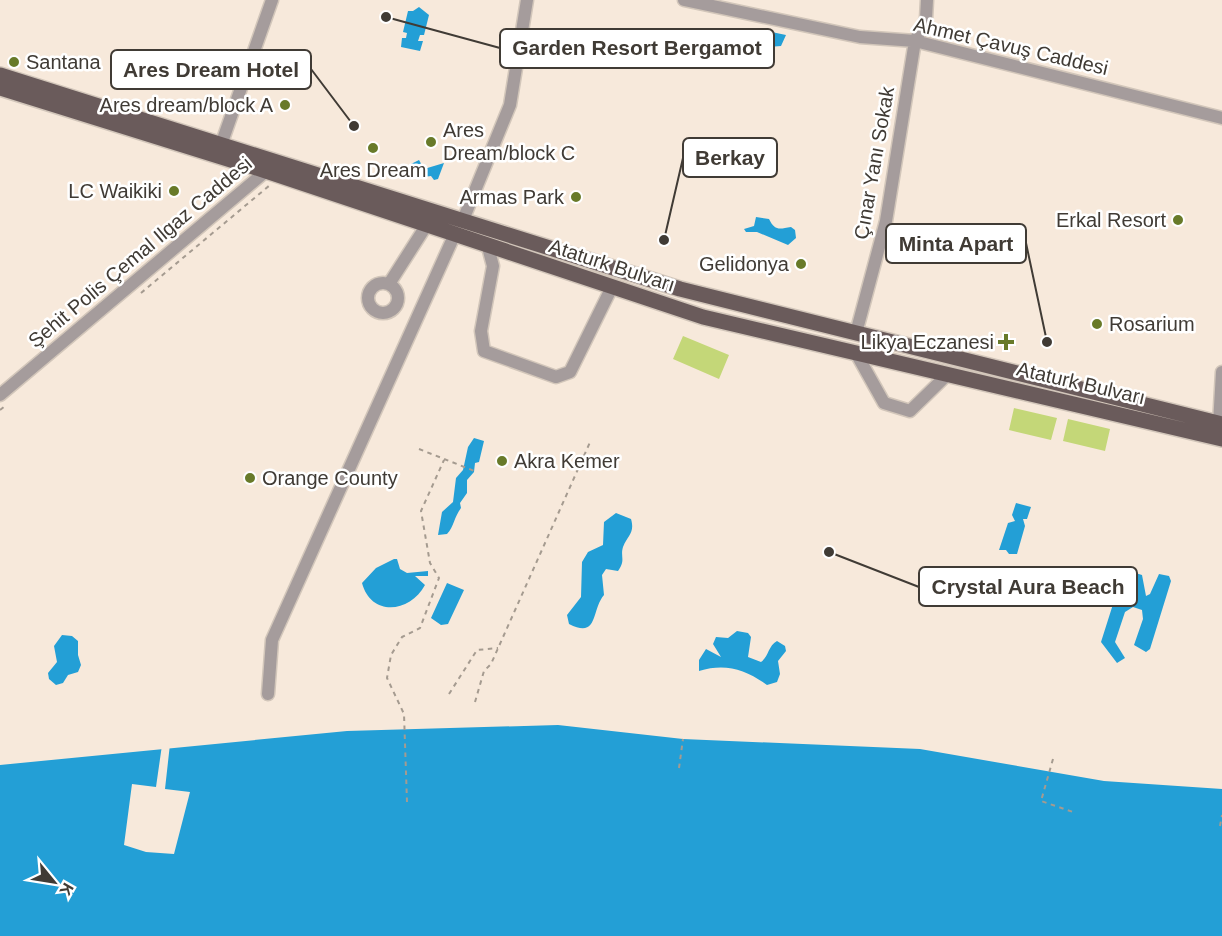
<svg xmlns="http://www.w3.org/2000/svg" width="1222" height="936" viewBox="0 0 1222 936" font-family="Helvetica,sans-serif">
<rect width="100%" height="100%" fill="#f7e9db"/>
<!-- green -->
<path fill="#c4d778" d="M683 336 729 355 719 379 673 359Z
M1014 408 1057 418 1051 440 1009 430Z
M1068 419 1110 429 1105 451 1063 441Z"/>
<!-- water -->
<path fill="#239fd6" d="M419 7 429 15 424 35H420L418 41H423L420 51 401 47 402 38H406L407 33 403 32 408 11H413Z
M757 29 786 35 781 46 768 47 760 42Z
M419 160 424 169 444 163 438 179 434 180 431 176C420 178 412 176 405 167Z
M756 217 769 219C775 231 779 229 791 227L795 230 796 238 788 245 757 232H746L744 229 754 226Z
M474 438 484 441 479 462 475 463 474 472 467 480V493L460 503 461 508C454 517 454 527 447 534L438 535 442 512 453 502 456 478 463 470 468 447Z
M1016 503 1031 507 1027 519H1023L1025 526 1017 554H1009L1006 550H999L1008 523 1015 521 1012 515Z
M616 513 631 519C635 533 628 535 623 547 620 557 626 560 618 571L606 569 602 575 604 595C591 610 599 639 569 624L567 615 581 597 582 562 588 552 603 545 604 522Z
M394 559H397L400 569 407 573 428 571V576H415L425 585C410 613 371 617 362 583L376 568Z
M1129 571 1142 575 1146 596 1150 594 1159 574 1169 576 1171 581 1150 649 1146 652 1134 645 1143 619 1142 610 1133 607 1125 612 1115 642 1125 658 1117 663 1101 642 1121 579Z
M447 583 464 590 448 624 441 625 431 618Z
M737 631 748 633 751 637 748 657 761 662C769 656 768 646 777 641L785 646 786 651 778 661 780 674 777 682 767 685C745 669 725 663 699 671V660L706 649 721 657 713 644 716 637 728 638Z
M62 635 72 636 78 641V655L81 665 78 672 68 675 63 683 56 685 49 679 48 673 57 662 54 646Z
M558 725 683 739 920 749 1104 781 1222 789V936H0V765L347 731Z"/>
<!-- pier -->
<path fill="#f7e9db" d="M170 744 165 789 190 792 174 854 146 852 124 845 132 784 156 787 162 745Z"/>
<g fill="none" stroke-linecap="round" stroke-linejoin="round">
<!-- minor casing -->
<g stroke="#d2c6ba" stroke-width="15">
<path id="minor" d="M684 0 860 37 915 41 1222 118
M221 145 272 0
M463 220 510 105 527 0
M488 247 493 266 481 331 484 351 556 377 570 372 612 287
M368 298a15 15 0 1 1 30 0a15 15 0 1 1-30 0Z
M389 284 426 226
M856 333 886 221 915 41 926 19 927 0
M856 353 884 403 910 411 948 374
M0 395 272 166
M1219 424 1222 372
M268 694 272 640 454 236"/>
</g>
<!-- major casing -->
<g stroke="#d2c6ba" stroke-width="18">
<path id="major" d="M0 75 680 289 1222 424
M0 88 266 171 703 317 1222 439"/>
</g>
<!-- path -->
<path stroke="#a59b90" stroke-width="2" stroke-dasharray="4.5 4.5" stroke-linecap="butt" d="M141 293 270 185
M0 410 5 406
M419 449 477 472
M449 694 477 650 498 648
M475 702 484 671 491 664 591 440
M1053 759 1041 801 1073 812
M679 768 683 739
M407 802 404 714 387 678 391 655 402 637 420 628 439 578 430 563 421 511 444 460
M1220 826 1222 815"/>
<!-- minor -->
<use href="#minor" stroke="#a59c9c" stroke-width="12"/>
<!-- major -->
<use href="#major" stroke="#6a5b5b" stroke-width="15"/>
</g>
<!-- markers -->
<g fill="#687a29" stroke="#fff" stroke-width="2">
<circle cx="14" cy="62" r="6"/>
<circle cx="285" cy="105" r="6"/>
<circle cx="431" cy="142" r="6"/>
<circle cx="373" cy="148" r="6"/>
<circle cx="174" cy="191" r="6"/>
<circle cx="576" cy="197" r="6"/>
<circle cx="1178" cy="220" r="6"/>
<circle cx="801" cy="264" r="6"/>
<circle cx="1097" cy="324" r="6"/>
<path d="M1003 333h6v6h6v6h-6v6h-6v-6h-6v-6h6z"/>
<circle cx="502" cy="461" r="6"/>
<circle cx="250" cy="478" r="6"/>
</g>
<g text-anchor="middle" stroke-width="5" stroke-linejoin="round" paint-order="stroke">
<!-- street labels -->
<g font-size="20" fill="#403b35" stroke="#fff">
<text transform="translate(1011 46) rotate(13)" y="7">Ahmet Çavuş Caddesi</text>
<text transform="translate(874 163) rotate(-80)" y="7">Çınar Yanı Sokak</text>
<text transform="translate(140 252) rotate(-40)" y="7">Şehit Polis Çemal Ilgaz Caddesi</text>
<text transform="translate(612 265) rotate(18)" y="7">Ataturk Bulvarı</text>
<text transform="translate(1081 383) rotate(13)" y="7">Ataturk Bulvarı</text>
</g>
<!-- poi labels -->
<g font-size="20" fill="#403b35" stroke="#fff" text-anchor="end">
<text x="26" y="69" text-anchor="start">Santana</text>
<text x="273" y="112">Ares dream/block A</text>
<text x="443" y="137" text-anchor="start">Ares<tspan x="443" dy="23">Dream/block C</tspan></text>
<text x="373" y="177" text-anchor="middle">Ares Dream</text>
<text x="162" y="198">LC Waikiki</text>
<text x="564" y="204">Armas Park</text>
<text x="1166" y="227">Erkal Resort</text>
<text x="789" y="271">Gelidonya</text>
<text x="1109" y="331" text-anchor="start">Rosarium</text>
<text x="994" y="349">Likya Eczanesi</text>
<text x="514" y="468" text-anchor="start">Akra Kemer</text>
<text x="262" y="485" text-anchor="start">Orange County</text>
</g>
</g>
<!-- callouts -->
<path fill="none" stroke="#403b35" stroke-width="2" d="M386 17L500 48M354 126L311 69M664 240L683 158M1047 342L1026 243M829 552L919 587"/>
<g fill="#403b35" stroke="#fff" stroke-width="2">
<circle cx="386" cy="17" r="6"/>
<circle cx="354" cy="126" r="6"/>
<circle cx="664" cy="240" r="6"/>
<circle cx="1047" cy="342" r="6"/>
<circle cx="829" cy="552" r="6"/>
</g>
<g fill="#fff" stroke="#403b35" stroke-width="2">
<rect x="500" y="29" width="274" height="39" rx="6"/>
<rect x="111" y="50" width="200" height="39" rx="6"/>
<rect x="683" y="138" width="94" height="39" rx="6"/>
<rect x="886" y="224" width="140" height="39" rx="6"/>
<rect x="919" y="567" width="218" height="39" rx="6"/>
</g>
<g font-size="21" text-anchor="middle" font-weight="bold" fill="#403b35">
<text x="637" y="55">Garden Resort Bergamot</text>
<text x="211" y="77">Ares Dream Hotel</text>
<text x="730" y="165">Berkay</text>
<text x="956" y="251">Minta Apart</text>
<text x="1028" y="594">Crystal Aura Beach</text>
</g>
<!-- north arrow -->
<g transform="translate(54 882) rotate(120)" stroke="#ffffff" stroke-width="4.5" paint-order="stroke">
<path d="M0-4.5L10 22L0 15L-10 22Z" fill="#403b35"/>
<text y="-9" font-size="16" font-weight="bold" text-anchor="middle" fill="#403b35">K</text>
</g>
</svg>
